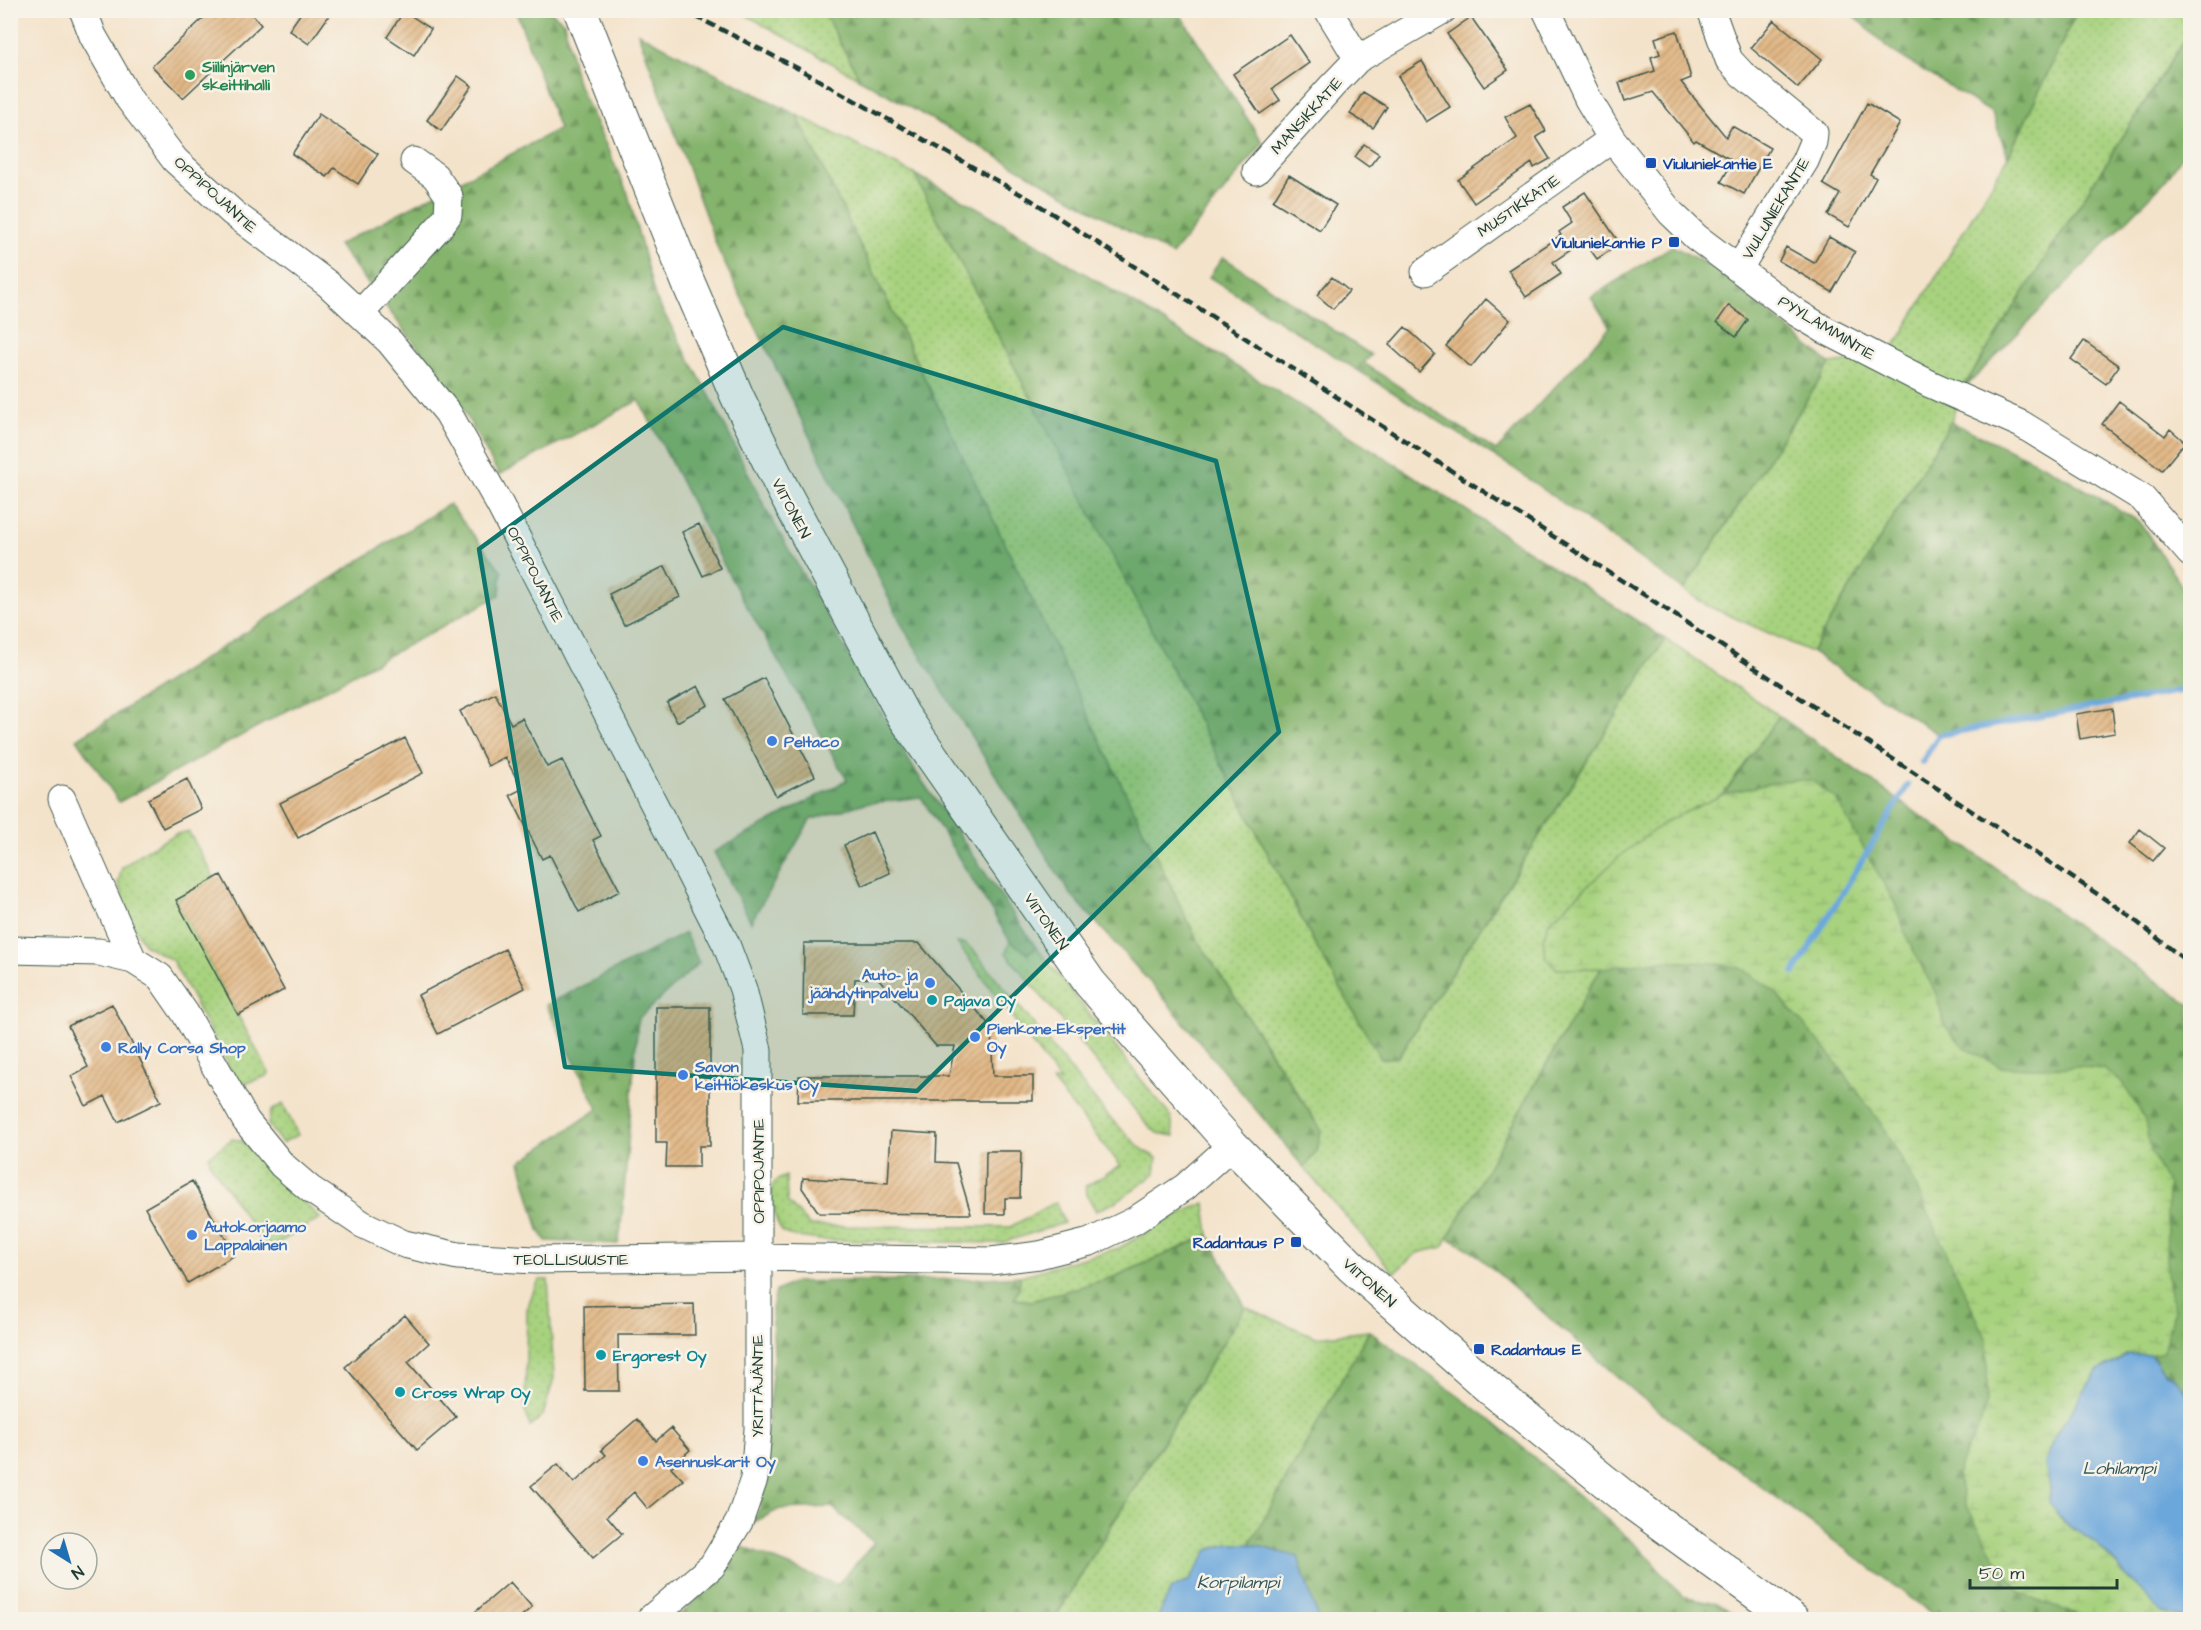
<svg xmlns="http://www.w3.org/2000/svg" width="2201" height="1630" viewBox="0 0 2201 1630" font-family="'Architects Daughter',sans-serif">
<defs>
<pattern id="grass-dots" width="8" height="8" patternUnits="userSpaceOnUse" patternTransform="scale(1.5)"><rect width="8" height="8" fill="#a7d27e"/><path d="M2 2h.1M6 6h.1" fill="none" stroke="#8fb56e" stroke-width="1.8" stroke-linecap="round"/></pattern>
<pattern id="forest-firs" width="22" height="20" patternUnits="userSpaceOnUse" patternTransform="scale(1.5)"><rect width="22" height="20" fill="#85b46d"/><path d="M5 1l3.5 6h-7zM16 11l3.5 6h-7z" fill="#6c945a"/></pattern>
<pattern id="wetland-marsh" width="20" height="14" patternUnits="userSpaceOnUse" patternTransform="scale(1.5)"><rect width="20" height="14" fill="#a7d27e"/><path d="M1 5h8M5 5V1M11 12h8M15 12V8" fill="none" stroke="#8fb56e"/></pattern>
<pattern id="building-hatch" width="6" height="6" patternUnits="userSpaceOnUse" patternTransform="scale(1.5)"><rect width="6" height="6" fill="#e2b886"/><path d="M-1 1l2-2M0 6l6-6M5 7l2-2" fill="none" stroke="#b7976e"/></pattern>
</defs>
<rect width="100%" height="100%" fill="#f7f3e8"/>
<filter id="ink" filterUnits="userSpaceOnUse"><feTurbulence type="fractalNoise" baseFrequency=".0167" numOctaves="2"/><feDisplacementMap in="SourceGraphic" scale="12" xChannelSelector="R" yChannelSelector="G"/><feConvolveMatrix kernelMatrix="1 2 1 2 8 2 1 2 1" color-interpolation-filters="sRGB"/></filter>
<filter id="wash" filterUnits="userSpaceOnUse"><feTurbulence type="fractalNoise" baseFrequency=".008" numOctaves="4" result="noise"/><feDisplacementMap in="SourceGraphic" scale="24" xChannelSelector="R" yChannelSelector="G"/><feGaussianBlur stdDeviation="1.35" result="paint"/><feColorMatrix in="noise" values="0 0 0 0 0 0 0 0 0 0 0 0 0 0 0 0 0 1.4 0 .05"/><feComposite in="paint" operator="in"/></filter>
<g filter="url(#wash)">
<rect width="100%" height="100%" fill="#f4e3cb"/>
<!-- grass -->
<path fill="url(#grass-dots)" stroke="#638859" stroke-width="1.5" d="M739 11H823L860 79Z
M2077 11H2190V31L1959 394 1951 422 1811 652 1706 605 1684 590 1830 364 1888 357 2008 157Z
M797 115 914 174 1317 948 1398 1057 1665 639 1779 716 1601 968 1443 1247 1417 1253 1394 1273 1304 1168 1317 1151 1321 1130 1195 936Z
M189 832 215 879 176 900 269 1073 267 1076 246 1083 237 1081 172 960 145 945 133 925 118 883 122 868 145 851 176 834Z
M1010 941 1028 953 1036 947 1171 1117 1174 1136 1157 1133 1144 1121 1006 953Z
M957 943 965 944 975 952 1108 1116 1142 1149 1157 1158 1155 1173C1137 1189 1118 1202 1096 1211L1087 1195 1086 1186 1121 1166 1052 1081H1060Z
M283 1104 298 1135 282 1143 268 1125 271 1111Z
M232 1139 242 1141 320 1218 274 1246 262 1242 210 1163 209 1156Z
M786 1176 787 1201 810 1226 1010 1227 1056 1202 1064 1223 1001 1243 820 1240C810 1238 792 1238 783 1232 776 1227 770 1196 772 1187 774 1180 780 1179 786 1176Z
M1205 1203 1209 1235 1114 1277 1032 1301 1013 1299 1019 1288 1020 1276 1119 1248 1181 1213Z
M540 1280H548L554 1378 543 1415 530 1427 525 1410 527 1309 535 1287Z
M1245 1307 1316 1337 1369 1331 1250 1544H1229L1208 1550 1190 1581 1171 1589 1157 1619 1054 1620Z"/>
<!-- forest -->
<path fill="url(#forest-firs)" stroke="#527850" stroke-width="1.5" d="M516 11H550L564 22 576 79 628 194 655 297 711 398 768 513 914 769 1036 947 1028 953 1010 941 921 797 862 804 810 820 751 922 714 852 847 780 730 577 639 400 499 475 455 395 338 245 559 129Z
M823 11H1178L1263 143 1172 255 860 79Z
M1848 11H2077L2008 157 1992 113 1892 51Z
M2190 31V153L2183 155 2166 180 1959 394Z
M638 33 797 115 1195 936 1321 1130 1317 1151 1304 1168 1156 989 1069 892 905 631 719 252Z
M914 174 978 208 1384 457 1665 639 1398 1057 1381 1059 1317 948Z
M1672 246 1718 270 1830 364 1684 590 1512 467 1209 277 1223 257 1371 355 1364 363 1496 451 1610 327 1591 297Z
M1951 422 2049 468 2140 522 2181 585 2190 611V689L1939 735 1811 652Z
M449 504 502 571 500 595 119 802 77 739Z
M1779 716 2190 1005V1397L2187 1395 2177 1379 2164 1372 2151 1355 2159 1620 1939 1619 1641 1397 1471 1250 1448 1238 1601 968Z
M685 933 699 963 638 1019 621 1228 618 1244 546 1241 539 1230 520 1162 598 1109 546 1005Z
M1209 1235 1245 1307 1054 1619 674 1620 727 1570 740 1546 837 1585 874 1543 832 1507 780 1509 752 1523 760 1508 774 1352 772 1309 776 1291 795 1282 968 1279 1020 1276 1019 1288 1014 1299 1032 1301 1114 1277Z
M1369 1331 1487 1417 1640 1548 1682 1596 1717 1603 1742 1619H1318L1298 1557 1250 1544Z"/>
<!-- wetland -->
<path fill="url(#wetland-marsh)" stroke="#638859" stroke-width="1.5" d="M1811 780 1836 799 1895 904 1908 940 1936 994 1945 1026 1964 1047 2001 1067 2040 1068 2080 1066 2103 1069 2121 1081 2144 1117 2151 1152 2168 1186 2166 1261 2169 1289 2174 1310 2163 1352 2151 1355 2128 1354 2097 1372 2056 1434 2045 1465 2050 1486V1503L2064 1523 2097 1544 2134 1585 2189 1618 2190 1617V1619H2092L2043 1603 2020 1592 2002 1569 1965 1503 1957 1475 1966 1450 1980 1424 1987 1402V1340L1911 1176 1884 1128 1833 1058 1774 991 1741 968 1713 963 1659 961 1601 968 1557 969 1546 957 1543 939 1549 922 1622 854 1665 822 1724 794 1782 781Z"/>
<!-- water -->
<path fill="#6ca7dc" stroke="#467288" stroke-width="1.5" d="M2128 1354 2151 1355 2164 1372 2177 1379 2187 1395 2190 1397V1617L2189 1618 2162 1614 2097 1544 2064 1523 2050 1503V1486L2045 1465 2056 1434 2097 1372Z
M1229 1544H1250L1298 1557 1318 1619H1157L1171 1589 1190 1580 1208 1550Z"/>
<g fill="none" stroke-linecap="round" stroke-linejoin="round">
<!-- stream -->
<path stroke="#6ca7dc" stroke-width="6" d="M1922 762 1939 735 2190 689
M1794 973 1908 785"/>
</g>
<g id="blocks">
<!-- building -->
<path fill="url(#building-hatch)" d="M212 10H248L261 25 183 98 152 66Z
M303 10H333L309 44 289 30Z
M404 11 431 29 414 55 387 37Z
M1471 17 1508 70 1484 87 1447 34Z
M1774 20 1822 59 1798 88 1751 48Z
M1677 31 1691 78 1681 82 1726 137 1732 126 1770 148 1744 194 1721 182 1733 161 1696 140 1694 142 1653 92 1625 101 1619 83 1655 71 1651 57 1660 54 1655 38Z
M1290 35 1309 63 1272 89 1280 100 1260 114 1233 74Z
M1422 61 1450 107 1426 122 1398 76Z
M458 76 472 86 441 131 427 120Z
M1363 92 1387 107 1373 128 1350 114Z
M1867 103 1900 123 1870 174 1876 178 1849 227 1828 215 1840 194 1823 184Z
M1530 104 1546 131 1536 137 1550 159 1534 168 1532 163 1474 203 1458 180 1517 138 1505 117Z
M319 114 378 154 358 184 334 168 327 177 292 154Z
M1364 144 1379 154 1369 167 1355 157Z
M1289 175 1336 205 1320 230 1273 201Z
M1585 192 1620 244 1597 259 1584 241 1553 262 1561 274 1526 297 1508 270 1561 235 1559 232 1572 223 1562 207Z
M1829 237 1855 252 1832 292 1779 261 1786 247 1814 263Z
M1332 277 1349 291 1333 309 1317 295Z
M1486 299 1510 320 1471 367 1446 346Z
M1729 305 1748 320 1736 337 1717 322Z
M1405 327 1435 354 1419 372 1389 345Z
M2084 341 2119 366 2106 384 2071 359Z
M2119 401 2165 436 2170 429 2185 442 2162 470 2102 424Z
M699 524 720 568 703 576 682 532Z
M665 566 680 597 624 625 609 594Z
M764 678 815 776 776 796 725 699Z
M698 686 708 705 677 722 667 703Z
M495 693 511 724 522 718 547 767 562 760 601 836 593 840 620 891 579 912 550 855 542 859 510 795 522 789 505 757 488 766 460 711Z
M2112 708 2115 733 2080 739 2076 714Z
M405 738 423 773 298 838 280 803Z
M187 779 201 809 163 828 148 799Z
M2140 829 2164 848 2153 861 2130 843Z
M872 832 890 873 862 886 844 845Z
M221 875 284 990 238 1015 176 900Z
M804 943H919L991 1027 993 1076H1033V1101H798L799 1076H949L955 1046H936L878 978 855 979 853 1015H803Z
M505 949 525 988 438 1034 418 995Z
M112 1004 161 1101 118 1122 105 1096 86 1106 71 1076 88 1067 68 1026Z
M656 1007H710V1146H699V1167H666L667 1143H656Z
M891 1131 937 1134 936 1162 956 1163 971 1214 819 1213 802 1188 803 1178 888 1183Z
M986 1151H1021L1020 1198H1005V1214H985Z
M192 1181 235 1255 188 1283 145 1208Z
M694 1304 695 1335H618L619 1391H585L584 1306Z
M405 1315 429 1343 408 1362 456 1417 417 1450 345 1367Z
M637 1419 656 1441 671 1428 690 1450 671 1467 683 1480 648 1509 634 1492 607 1516 622 1534 593 1558 531 1486 558 1464 574 1483 606 1455 601 1450Z
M510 1582 532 1607 517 1620H466Z"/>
</g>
</g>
<g filter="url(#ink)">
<use href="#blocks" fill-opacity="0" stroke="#3f564b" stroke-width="1.5"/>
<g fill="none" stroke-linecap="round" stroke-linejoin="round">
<!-- minor casing -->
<g stroke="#3f564b" stroke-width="29">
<path id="minor" d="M83 10 93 36 129 99 175 160 233 213 328 284 390 342 448 413 500 505 726 944 743 989 758 1050V1429L754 1479 739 1522 712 1566 649 1620
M1328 10 1358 59
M1546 10 1588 99 1612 139 1671 213 1696 237 1797 313 1825 330 1930 384 2021 424 2142 498 2190 553
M1711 10 1729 60 1742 74 1814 133 1813 142 1805 161 1739 268
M1256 171 1332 86 1358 59 1443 10
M1425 272 1612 139
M360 314 440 226 448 215 449 196 435 176 414 161
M62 799 133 960
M10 950 99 952 133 960 160 977 185 1013 246 1121 282 1165 310 1189 362 1224 404 1244 458 1256 535 1260 757 1257 991 1261 1039 1255 1090 1242 1134 1221 1185 1187 1232 1145"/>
</g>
<!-- highway casing -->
<g stroke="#3f564b" stroke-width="35">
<path id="highway" d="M580 10 688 282 737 396 783 490 903 715 1090 983 1232 1145 1351 1266 1492 1390 1628 1500 1793 1620"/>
</g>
<!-- minor -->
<use href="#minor" stroke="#fff" stroke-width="27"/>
<!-- highway -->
<use href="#highway" stroke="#fff" stroke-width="33"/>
<!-- rail -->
<path stroke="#1f3d34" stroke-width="4.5" stroke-dasharray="9 4.5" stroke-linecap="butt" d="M683 10 799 69 1031 200 1652 600 2123 911 2190 964"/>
</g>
</g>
<!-- marked area -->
<path fill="#0f766e" fill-opacity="0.2" stroke="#0f766e" stroke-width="4.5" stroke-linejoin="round" d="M783 327 1216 461 1279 732 917 1091 565 1067 479 549Z"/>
<!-- markers -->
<circle fill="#2e9e5b" stroke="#f7f3e8" stroke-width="2" cx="190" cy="75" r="6"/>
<g fill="#1a4fb4" stroke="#f7f3e8" stroke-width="2">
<rect x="1645" y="157" width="12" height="12" rx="3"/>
<rect x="1668" y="236" width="12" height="12" rx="3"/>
<rect x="1290" y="1236" width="12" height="12" rx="3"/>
<rect x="1473" y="1343" width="12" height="12" rx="3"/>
</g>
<g fill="#3f7fe0" stroke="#f7f3e8" stroke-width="2">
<circle cx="772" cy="741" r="6"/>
<circle cx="930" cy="983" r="6"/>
<circle cx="975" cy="1037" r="6"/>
<circle cx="106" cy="1047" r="6"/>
<circle cx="683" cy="1075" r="6"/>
<circle cx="192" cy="1235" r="6"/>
<circle cx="643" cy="1461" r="6"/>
</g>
<g fill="#0f9aa8" stroke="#f7f3e8" stroke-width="2">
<circle cx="932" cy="1000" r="6"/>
<circle cx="601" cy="1355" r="6"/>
<circle cx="400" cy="1392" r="6"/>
</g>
<g text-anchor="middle" stroke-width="5" stroke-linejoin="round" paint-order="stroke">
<!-- leisure labels -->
<g font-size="16" font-weight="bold" fill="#27864d" stroke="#f7f3e8" text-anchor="start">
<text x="202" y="72">Siilinjärven<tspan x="202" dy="18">skeittihalli</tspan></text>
</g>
<!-- street labels -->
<g font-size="16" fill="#1f3d34" stroke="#f7f3e8">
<text transform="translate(1306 115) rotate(-48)" y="6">MANSIKKATIE</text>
<text transform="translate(216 194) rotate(42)" y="6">OPPIPOJANTIE</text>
<text transform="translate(1518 205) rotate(-35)" y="6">MUSTIKKATIE</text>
<text transform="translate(1775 208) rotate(-59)" y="6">VIULUNIEKANTIE</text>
<text transform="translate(1827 327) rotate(31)" y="6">PYYLAMMINTIE</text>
<text transform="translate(792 508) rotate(62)" y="6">VIITONEN</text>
<text transform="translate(536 574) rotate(63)" y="6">OPPIPOJANTIE</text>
<text transform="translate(1047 921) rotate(55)" y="6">VIITONEN</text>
<text transform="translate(758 1171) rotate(-90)" y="6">OPPIPOJANTIE</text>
<text x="571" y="1265">TEOLLISUUSTIE</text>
<text transform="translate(1370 1282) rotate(42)" y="6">VIITONEN</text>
<text transform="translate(757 1386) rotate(-90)" y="6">YRITTÄJÄNTIE</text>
</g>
<!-- transit labels -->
<g font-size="16" font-weight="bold" fill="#164399" stroke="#f7f3e8" text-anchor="start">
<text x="1663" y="169">Viuluniekantie E</text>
<text x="1662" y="248" text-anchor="end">Viuluniekantie P</text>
<text x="1284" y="1248" text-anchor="end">Radantaus P</text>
<text x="1491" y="1355">Radantaus E</text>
</g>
<!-- shop labels -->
<g font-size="16" font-weight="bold" fill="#366cbe" stroke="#f7f3e8" text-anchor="start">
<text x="784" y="747">Peltaco</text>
<text x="918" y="980" text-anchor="end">Auto- ja<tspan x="918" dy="18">jäähdytinpalvelu</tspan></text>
<text x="987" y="1034">Pienkone-Ekspertit<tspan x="987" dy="18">Oy</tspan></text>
<text x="118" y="1053">Rally Corsa Shop</text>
<text x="695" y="1072">Savon<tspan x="695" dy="18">keittiökeskus Oy</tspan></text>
<text x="204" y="1232">Autokorjaamo<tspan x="204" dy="18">Lappalainen</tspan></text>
<text x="655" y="1467">Asennuskarit Oy</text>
</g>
<!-- culture labels -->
<g font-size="16" font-weight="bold" fill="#0d838f" stroke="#f7f3e8" text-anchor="start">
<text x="944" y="1006">Pajava Oy</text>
<text x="613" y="1361">Ergorest Oy</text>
<text x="412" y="1398">Cross Wrap Oy</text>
</g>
<!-- water labels -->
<g font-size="18" font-style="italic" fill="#32585e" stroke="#f7f3e8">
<text x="2119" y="1474">Lohilampi</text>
<text x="1238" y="1588">Korpilampi</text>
</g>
</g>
<!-- margin -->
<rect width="2201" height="1630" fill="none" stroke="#f7f3e8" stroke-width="36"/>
<!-- north arrow -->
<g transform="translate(69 1561) rotate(143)"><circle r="28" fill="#f7f3e8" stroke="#a1aaa0" stroke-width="1.5"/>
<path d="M0-4.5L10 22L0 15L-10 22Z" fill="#1f6fb2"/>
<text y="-9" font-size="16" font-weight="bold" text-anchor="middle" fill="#1f3d34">N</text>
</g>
<!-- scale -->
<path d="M1970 1579v9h147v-9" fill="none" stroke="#1f3d34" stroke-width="3"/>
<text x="1979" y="1579" font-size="18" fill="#1f3d34" stroke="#f7f3e8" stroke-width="4.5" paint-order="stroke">50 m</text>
</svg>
